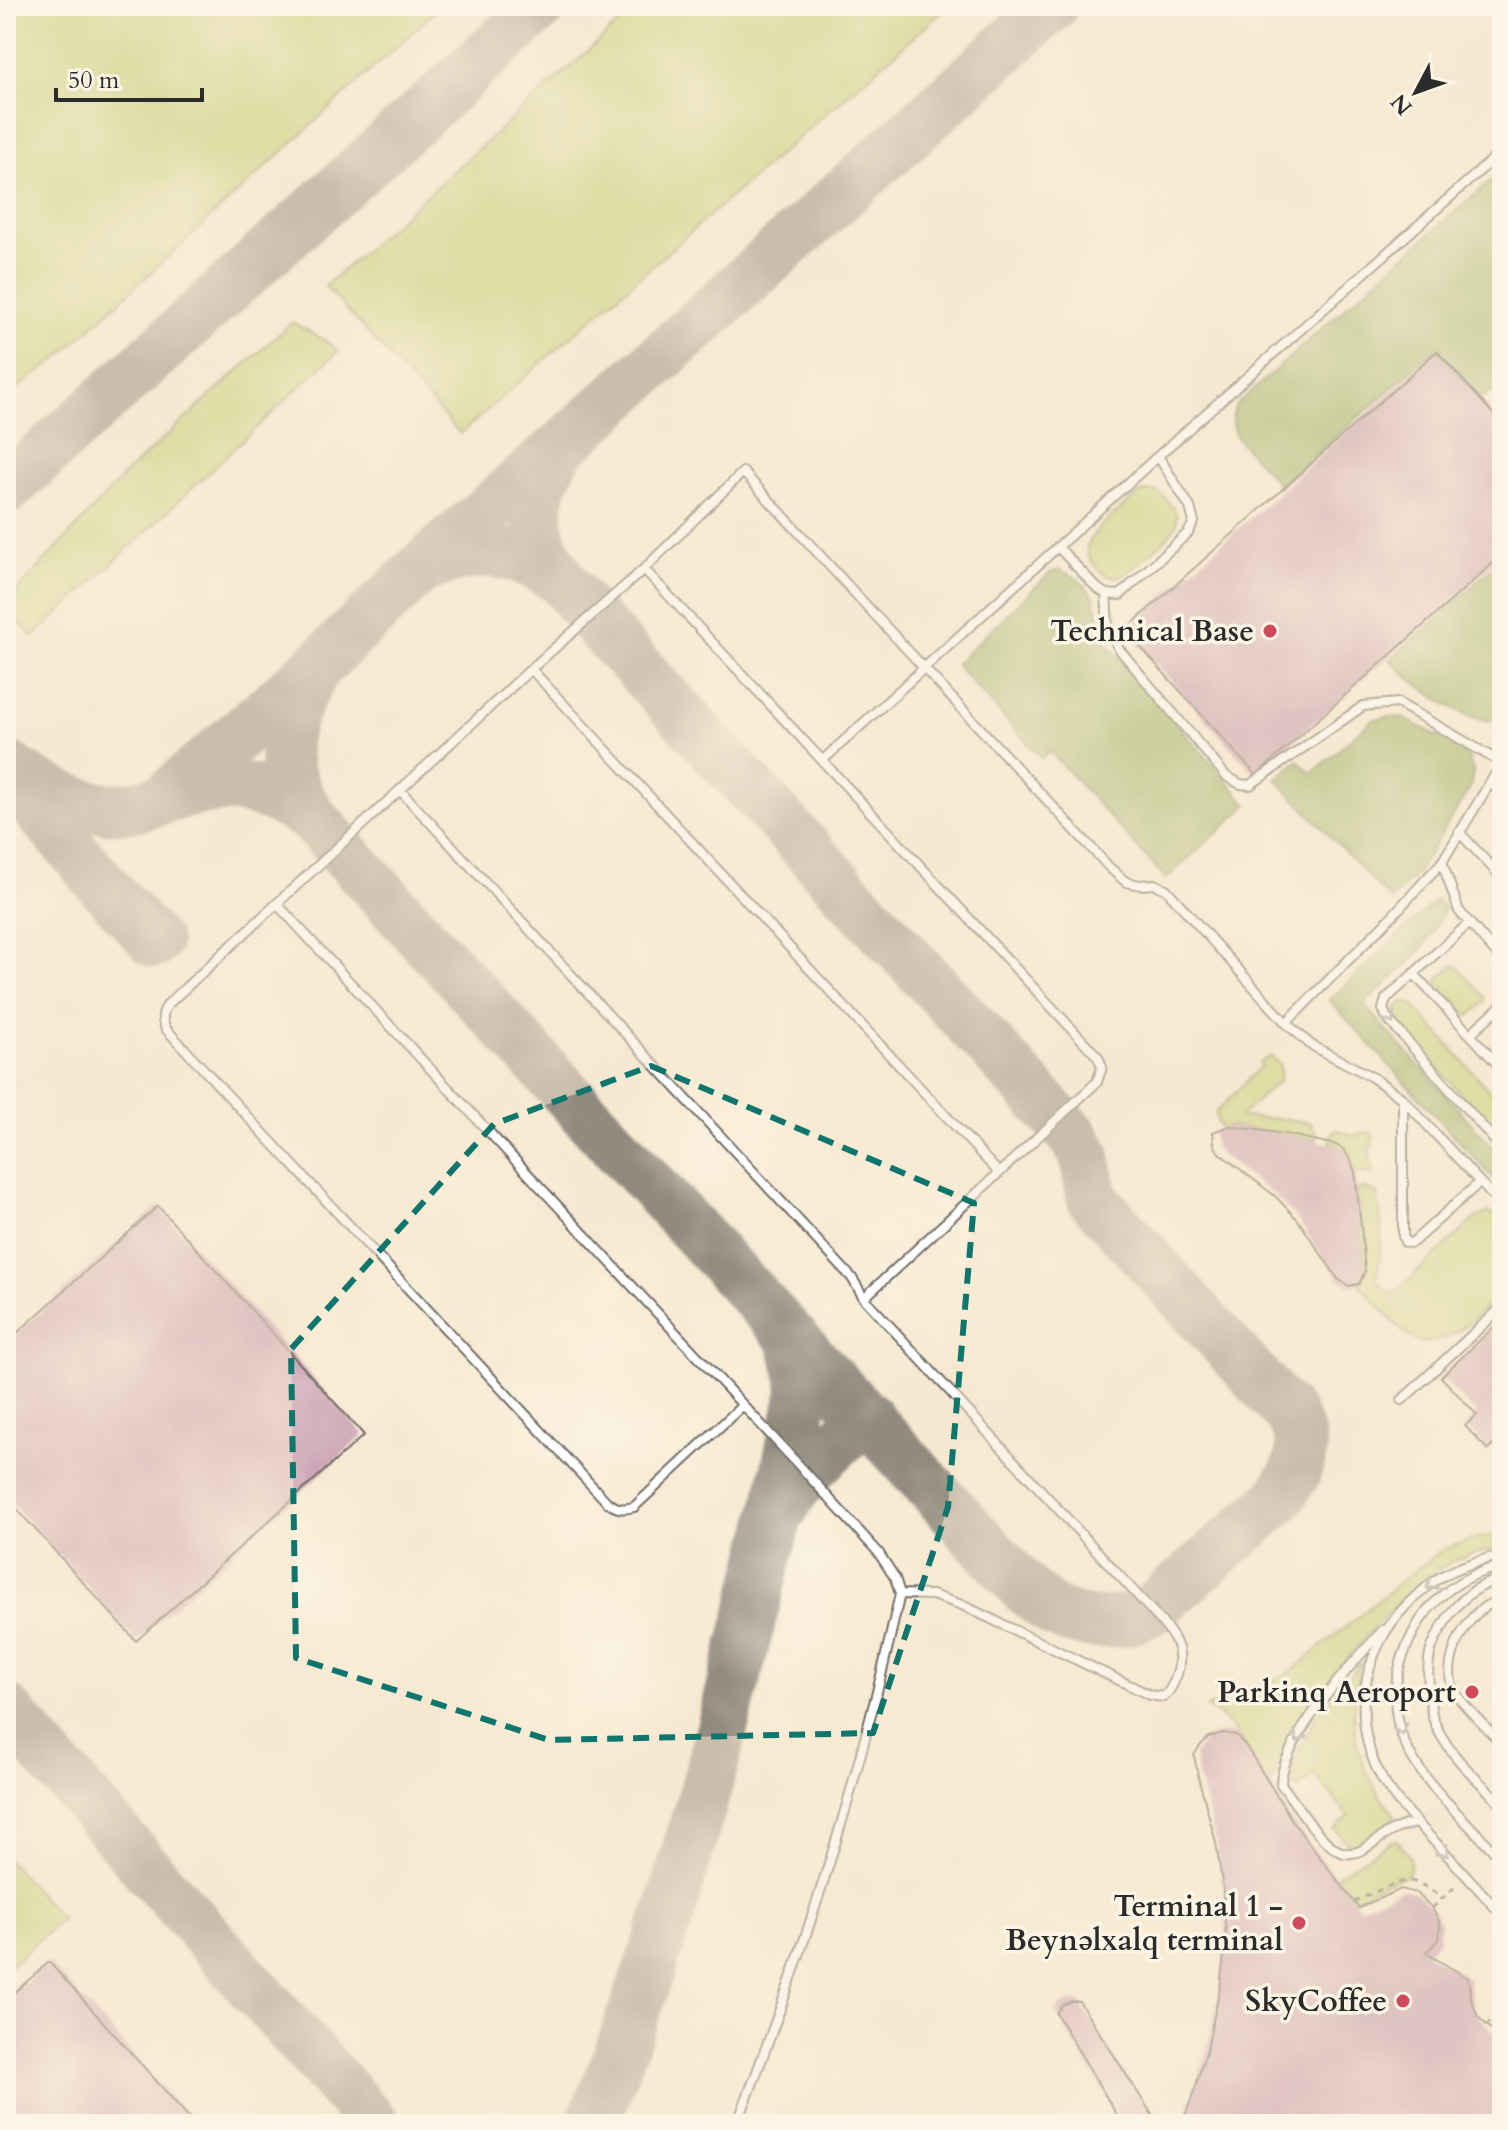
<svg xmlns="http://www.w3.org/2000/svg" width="1508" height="2130" viewBox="0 0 1508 2130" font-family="Cardo,serif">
<rect width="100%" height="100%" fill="#fcf5e5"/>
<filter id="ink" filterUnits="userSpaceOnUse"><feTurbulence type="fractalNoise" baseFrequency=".0125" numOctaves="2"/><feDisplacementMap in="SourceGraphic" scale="16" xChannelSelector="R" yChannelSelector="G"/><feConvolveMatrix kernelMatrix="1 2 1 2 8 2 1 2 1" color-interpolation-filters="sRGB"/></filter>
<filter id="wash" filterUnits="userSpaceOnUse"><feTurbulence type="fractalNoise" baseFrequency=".006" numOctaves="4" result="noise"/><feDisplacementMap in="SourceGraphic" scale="32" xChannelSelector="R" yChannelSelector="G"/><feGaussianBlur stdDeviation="1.8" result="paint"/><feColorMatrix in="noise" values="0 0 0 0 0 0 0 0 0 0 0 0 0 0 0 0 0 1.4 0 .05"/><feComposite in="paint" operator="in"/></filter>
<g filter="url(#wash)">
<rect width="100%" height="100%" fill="#f7e9d1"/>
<!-- green -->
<path fill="#c1ce70" stroke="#767c4e" stroke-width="2" d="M6 6H441L55 361 6 396Z
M638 6H949L460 434 325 286Z
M292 322 323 339 338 351 34 637C15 618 2 614 20 588L129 470Z
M1148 491C1158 491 1163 495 1169 503 1174 508 1178 513 1177 520 1177 534 1137 564 1125 575 1113 578 1106 578 1097 568 1093 563 1088 559 1087 552 1084 534 1127 504 1140 493Z
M1453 965 1458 967 1485 997V1002L1470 1016 1465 1014 1437 983 1438 979Z
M1403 1002 1413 1005 1502 1105V1140L1395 1020V1009Z
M1268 1057H1272L1280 1065V1080L1239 1117 1287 1119 1311 1123 1316 1133 1317 1140 1229 1126 1222 1129C1217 1123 1215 1119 1216 1112L1261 1066 1259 1063Z
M1337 1130 1354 1136 1369 1132 1374 1136 1369 1153 1374 1171 1371 1174 1355 1172C1350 1159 1345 1146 1330 1143L1332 1133Z
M1364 1188 1377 1193C1382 1220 1383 1252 1376 1279L1389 1293H1394L1477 1217 1488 1213 1502 1218V1291C1479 1312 1440 1361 1407 1335 1390 1321 1375 1300 1359 1284L1365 1271 1357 1190Z
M1502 1533V1548C1488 1550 1474 1553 1460 1558 1403 1583 1319 1685 1290 1741 1283 1755 1277 1771 1270 1786 1251 1758 1237 1724 1207 1707L1289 1673 1413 1572 1444 1549 1476 1538Z
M1361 1662C1351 1715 1349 1742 1377 1791 1382 1800 1390 1807 1395 1816L1394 1819 1351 1847 1334 1829 1349 1816 1314 1775 1298 1789 1286 1777 1315 1718Z
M1393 1840H1397L1410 1856V1870L1407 1876C1388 1879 1371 1890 1355 1900L1336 1876Z
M6 1858 62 1919 6 1970Z"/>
<!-- forest -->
<path fill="#98b162" stroke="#626e46" stroke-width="2" d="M1502 171V388L1481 398 1436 349 1280 486 1237 438C1230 426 1231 418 1236 405L1375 281Z
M1502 559V717C1496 719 1489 721 1483 720 1453 713 1411 682 1390 660Z
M1060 570 1077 578 1093 595 1106 643 1248 805 1166 879 1049 751 1041 758 955 664 1051 572Z
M1386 717H1401L1458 746 1468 756 1473 770 1471 786 1416 875 1391 900 1276 779 1298 760 1310 772 1315 771 1372 720Z
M1436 900 1445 908 1434 931 1419 953 1364 1005 1502 1157V1188L1329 1000Z"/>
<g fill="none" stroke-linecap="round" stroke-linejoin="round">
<!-- taxiway -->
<path stroke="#918a7e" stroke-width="52" d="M6 489 541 6
M426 566C482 546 508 545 559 579
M317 667C280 726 272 757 311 817L1026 1590C1036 1598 1046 1608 1057 1613 1086 1627 1124 1625 1151 1610L1276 1502C1289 1484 1306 1461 1300 1438 1299 1430 1293 1421 1289 1414L1093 1199 1084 1153 1073 1135 590 616C541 557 516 521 560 448
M6 765C37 785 68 804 106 808 127 810 146 804 166 798 228 779 256 784 311 817
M13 781 108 891 155 942
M165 798 317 667 420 569 560 448 1052 6
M783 1508C802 1471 837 1445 867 1416
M6 1710 374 2124
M592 2124 618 2058 670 1911 713 1763 775 1524 803 1393 801 1369 791 1337"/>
</g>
<g id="blocks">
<!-- building -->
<path fill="#c497ae" d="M1437 351 1502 424V555L1256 775 1125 630Z
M1229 1126 1286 1134 1336 1145 1344 1150 1350 1159 1355 1172 1361 1226 1365 1271 1359 1284 1349 1286 1338 1279 1298 1220 1275 1196 1219 1153 1214 1145 1213 1132Z
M158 1206 364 1435 136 1641 6 1497V1343Z
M1502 1319V1441L1499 1439 1488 1450 1465 1426 1477 1415 1441 1377Z
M1223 1733 1236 1735 1246 1746 1295 1825 1359 1908 1401 1889 1417 1893 1432 1908 1440 1923 1439 1940 1426 1953 1468 1978 1471 1999 1478 2017 1492 2030 1502 2035V2124H1182L1194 2092 1208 2045 1220 1988 1226 1939 1223 1888 1216 1843 1198 1776 1194 1755 1200 1746 1209 1737Z
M49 1962 195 2124H6V2000Z
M1071 2001H1079L1158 2124H1125L1117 2115 1056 2013 1062 2005Z"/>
</g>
</g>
<g filter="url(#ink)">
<use href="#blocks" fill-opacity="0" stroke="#726e65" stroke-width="2"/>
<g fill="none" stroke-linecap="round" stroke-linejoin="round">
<!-- service casing -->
<g stroke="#726e65" stroke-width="12">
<path id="service" d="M1058 547 1097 588 1106 594 1120 595 1188 533 1194 522 1190 507 1158 456
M644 569 1098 1057 1102 1067 1097 1082 864 1298
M1106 594 1108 627 1119 649 1226 776 1240 784 1250 785 1363 706 1398 703 1502 763 1442 862 1394 914 1286 1023 1166 889 1154 884 1140 885 1126 882 1110 868 924 668 1158 456 1502 151
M531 669 999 1173
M1490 782 1502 794
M400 790 852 1278 864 1298 1151 1610C1169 1630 1186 1646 1177 1674 1174 1683 1171 1690 1164 1697L1150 1695 962 1605 932 1595 900 1594
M1459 832 1502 878
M1442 862 1459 911 1502 960
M277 904 807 1474 878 1552 895 1578 900 1594C891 1632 883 1670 873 1707 838 1849 790 1988 737 2124
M1468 924 1386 999 1383 1009 1387 1018 1502 1149
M1414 974 1502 1069
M1286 1023 1311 1045 1372 1077 1403 1099 1502 1206
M1470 1034 1502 1005
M1403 1099V1236L1405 1242 1409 1243 1413 1242 1480 1182
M1402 1400 1502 1307
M743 1405 634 1507C622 1510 617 1509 607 1502L166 1029C161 1019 162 1013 168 1004L531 669 644 569 743 472 924 668 823 760
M1502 1555C1480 1560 1459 1566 1439 1578 1430 1583 1423 1591 1415 1597 1368 1639 1350 1705 1375 1765 1388 1795 1414 1819 1435 1842 1458 1866 1480 1891 1502 1915
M1502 1566C1464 1574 1431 1597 1413 1633 1359 1738 1438 1789 1502 1860
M1502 1579C1480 1583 1460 1599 1448 1617 1431 1644 1426 1655 1429 1687 1430 1697 1430 1708 1433 1718 1445 1753 1478 1779 1502 1805
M1502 1599C1497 1602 1490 1603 1485 1607 1462 1621 1439 1669 1456 1694 1469 1712 1487 1728 1502 1744
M1383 1630C1353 1662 1281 1740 1281 1784 1295 1802 1322 1847 1344 1853 1350 1854 1356 1853 1362 1850 1382 1838 1393 1826 1417 1823"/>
</g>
<!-- path -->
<path stroke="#726e65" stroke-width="3" stroke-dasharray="6 6" stroke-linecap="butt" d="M1354 1902C1369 1895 1393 1882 1408 1881 1420 1881 1433 1892 1443 1898
M1432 1908 1456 1886
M1486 2026 1502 2011"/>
<!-- service -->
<use href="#service" stroke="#fff" stroke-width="8"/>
</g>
<!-- one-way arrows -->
<defs><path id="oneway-chevron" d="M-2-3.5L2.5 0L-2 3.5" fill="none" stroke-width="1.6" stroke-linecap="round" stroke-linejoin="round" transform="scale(2)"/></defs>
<g stroke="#a0a0a0">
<use href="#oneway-chevron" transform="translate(1390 1019) rotate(60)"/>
<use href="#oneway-chevron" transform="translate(1431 1585) rotate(142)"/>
<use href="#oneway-chevron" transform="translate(1401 1730) rotate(71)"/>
<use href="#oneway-chevron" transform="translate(1299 1737) rotate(118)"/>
<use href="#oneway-chevron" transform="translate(1444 1852) rotate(47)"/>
</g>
</g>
<!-- marked area -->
<path d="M0 0H1508V2130H0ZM651 1066 974 1203 948 1507 873 1733 549 1740 296 1658 291 1349 494 1124Z" fill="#f7e9d1" fill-opacity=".55" fill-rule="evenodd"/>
<path fill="none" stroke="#0f766e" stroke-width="6" stroke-dasharray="16 10" stroke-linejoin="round" d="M651 1066 974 1203 948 1507 873 1733 549 1740 296 1658 291 1349 494 1124Z"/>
<!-- markers -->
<g fill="#d1495b" stroke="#fcf5e5" stroke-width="3">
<circle cx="1270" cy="631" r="8"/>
<circle cx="1472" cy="1692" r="8"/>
<circle cx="1299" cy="1923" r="8"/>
<circle cx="1403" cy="2001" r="8"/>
</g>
<g text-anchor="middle" stroke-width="7" stroke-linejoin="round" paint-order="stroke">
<!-- poi labels -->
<g font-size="30" font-weight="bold" fill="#2b2b2b" stroke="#fcf5e5" text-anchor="end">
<text x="1254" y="641">Technical Base</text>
<text x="1456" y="1702">Parkinq Aeroport</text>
<text x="1283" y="1916">Terminal 1 -<tspan x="1283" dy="34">Beynəlxalq terminal</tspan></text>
<text x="1387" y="2011">SkyCoffee</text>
</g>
</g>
<!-- margin -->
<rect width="1508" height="2130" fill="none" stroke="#fcf5e5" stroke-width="32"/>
<!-- north arrow -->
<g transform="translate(1416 92) rotate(229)" stroke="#fcf5e5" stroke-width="6" paint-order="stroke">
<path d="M0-6L14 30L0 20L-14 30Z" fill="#2b2b2b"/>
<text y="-12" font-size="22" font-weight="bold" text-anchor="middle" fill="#2b2b2b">N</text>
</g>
<!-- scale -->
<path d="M56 88v12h146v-12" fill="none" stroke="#2b2b2b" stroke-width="4"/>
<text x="68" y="88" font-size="24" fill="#2b2b2b" stroke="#fcf5e5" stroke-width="6" paint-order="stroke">50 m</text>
</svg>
